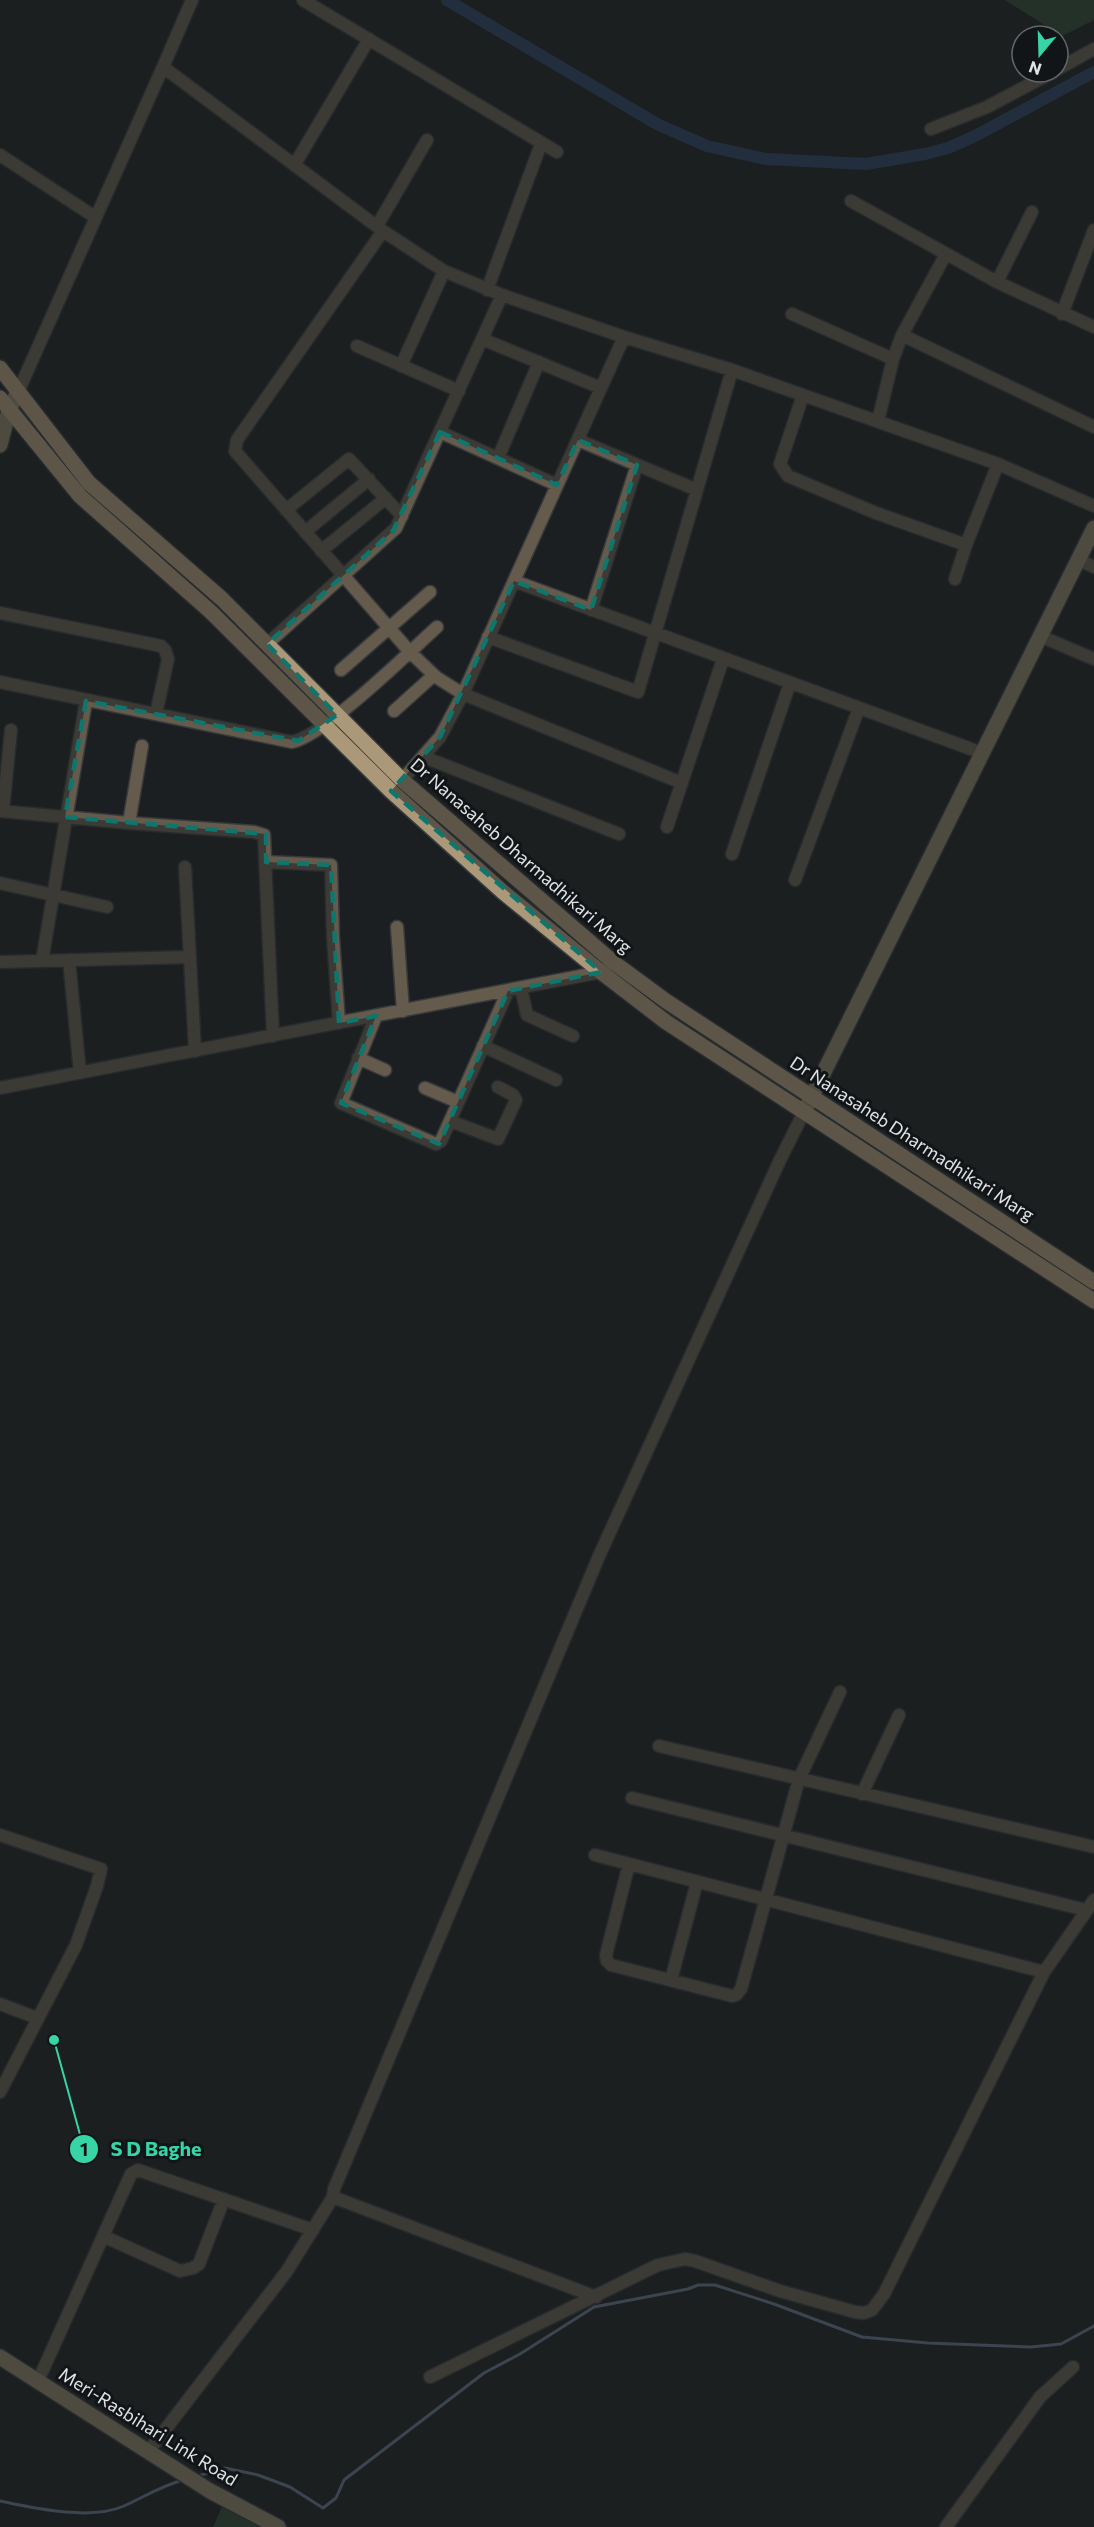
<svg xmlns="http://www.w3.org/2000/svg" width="1094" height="2527" viewBox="0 0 1094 2527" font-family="Commissioner,sans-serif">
<rect width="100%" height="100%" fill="#1b1f21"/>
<!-- green -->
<path fill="#2e4831" d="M1005 0H1094V20L1062 36Z
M224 2502 271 2527H213Z"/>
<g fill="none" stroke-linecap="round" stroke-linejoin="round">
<!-- stream -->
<path stroke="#627287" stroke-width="3" d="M198 2476 225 2468 258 2475 290 2487 323 2508 336 2498 344 2480 484 2373 520 2354 594 2307 688 2289 698 2285H715L774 2304 862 2337 928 2343 1031 2347 1061 2344 1094 2326
M0 2501C34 2508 90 2521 124 2506 144 2497 161 2486 183 2480"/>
<!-- canal -->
<path stroke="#2c425f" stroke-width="12" d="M447 0 657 124 707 146 766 159 866 164 925 154 948 148 975 136 1094 72"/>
<!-- street casing -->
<g stroke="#373a3c" stroke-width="15">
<path id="street" d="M303 0 557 152
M163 67 192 0
M1058 69 1094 49
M931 129 987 107 1053 72
M0 155 95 217
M295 164 369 39
M851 201 997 282 1094 327
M377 226 427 140
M383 231 237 440 235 451 410 652 436 677 463 694 682 783
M997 282 1032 212
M487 290 541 144
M792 314 893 359
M1062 314 1094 230
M902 335 946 254
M482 339 601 388
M357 346 459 391
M401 366 444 271
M18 392 163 67 383 231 444 271 502 295 624 337 732 370 998 464 1094 506
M803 395 780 464 788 476 876 513 966 545 998 464
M878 421 893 359 902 335 1094 427
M440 432 557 485
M578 440 697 490
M498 458 539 362
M286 510 349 459 402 516
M305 532 369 479
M321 551 386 498
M1079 560 1094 567
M955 579 966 545
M514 581 982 753
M591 610 637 465
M0 613 161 646 165 650 168 659 156 714
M1040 636 1094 659
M488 637 638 692 732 370
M267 644 396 528 502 295
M341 670 430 592
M0 682 292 742C324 736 409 652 437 627
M394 711 434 675
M424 757 619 834
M402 780 440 737 463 694 624 337
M0 811 129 823 254 832 264 835 273 1036
M3 811 11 730
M129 823 142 746
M667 827 723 659
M732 854 790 683
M266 862 331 865 333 938 339 1023
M185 867 195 1051
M795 880 859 708
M0 883 107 907
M397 927 403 1011
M69 960 80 1073
M42 961 86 701
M0 962 190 957
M521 988 527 1015 573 1036
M376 1016 341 1103 436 1144 441 1141 508 991
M483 1046 556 1080
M358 1058 385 1070
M0 1088 601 972 605 969
M425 1088 458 1102
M450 1121 498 1139 516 1100 513 1095 498 1087
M659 1746 1094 1847
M862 1794 899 1715
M632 1798 1086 1910
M0 1835 101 1869 97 1886 76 1945 0 2092
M595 1855 1044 1972
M629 1864 606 1955 607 1961 611 1965 732 1996 736 1995 741 1989 799 1779 840 1692
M671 1980 697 1882
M0 2004 37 2018
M333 2197 596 2297
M103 2236 180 2271 193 2268 199 2264 224 2199
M430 2377 658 2265 685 2259 695 2261 780 2291 855 2312 864 2313 872 2310 884 2294 1044 1972 1094 1900
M38 2381 131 2174 138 2170 313 2230
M148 2452 287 2271 333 2197 334 2189 599 1556 780 1160 804 1112
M946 2527 1040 2397 1073 2367"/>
</g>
<!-- secondary casing -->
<g stroke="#373a3c" stroke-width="18">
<path id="secondary" d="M0 445 9 410 18 392
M806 1108 1094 528
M0 2357 210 2491 278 2527"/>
</g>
<!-- primary casing -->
<g stroke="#373a3c" stroke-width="18">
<path id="primary" d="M0 368 89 483 222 599 402 780 613 962 666 1001 1094 1282
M0 398 80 496 211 612 391 791 503 892 601 972 666 1022 1094 1301"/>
</g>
<!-- street -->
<use href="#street" stroke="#645b4c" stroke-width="12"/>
<!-- secondary -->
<use href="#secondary" stroke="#8b7e66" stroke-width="15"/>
<!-- primary -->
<use href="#primary" stroke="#aa9879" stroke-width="15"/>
</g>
<!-- marked area -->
<path d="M0 0H1094V2527H0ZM440 432 557 485 578 440 637 465 591 610 514 581 440 737 391 791 601 972 508 991 439 1144 341 1103 376 1016 339 1023 331 865 266 862V834L65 817 86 701 298 741 337 715 267 644 393 531Z" fill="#1b1f21" fill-opacity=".55" fill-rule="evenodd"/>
<path fill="none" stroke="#0f766e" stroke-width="4.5" stroke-dasharray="12 8" stroke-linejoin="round" d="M440 432 557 485 578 440 637 465 591 610 514 581 440 737 391 791 601 972 508 991 439 1144 341 1103 376 1016 339 1023 331 865 266 862V834L65 817 86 701 298 741 337 715 267 644 393 531Z"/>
<g text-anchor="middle" stroke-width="6" stroke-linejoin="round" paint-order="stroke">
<!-- street labels -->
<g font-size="18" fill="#e0e2e4" stroke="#121518">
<text transform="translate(521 856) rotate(41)" y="6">Dr Nanasaheb Dharmadhikari Marg</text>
<text transform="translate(912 1139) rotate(33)" y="6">Dr Nanasaheb Dharmadhikari Marg</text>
<text transform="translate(148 2427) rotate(32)" y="6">Meri-Rasbihari Link Road</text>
</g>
</g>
<!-- callouts -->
<path fill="none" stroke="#37d4a6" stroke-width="2" d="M54 2040L84 2149"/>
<g fill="#37d4a6" stroke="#121518" stroke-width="2">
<circle cx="54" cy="2040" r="6"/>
<circle cx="84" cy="2149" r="15"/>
</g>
<g font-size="18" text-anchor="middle" font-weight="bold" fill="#111">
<text x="84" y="2156">1</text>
</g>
<g font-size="20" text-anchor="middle" font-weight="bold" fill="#37d4a6" stroke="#121518" stroke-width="6" stroke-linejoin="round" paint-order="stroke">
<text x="156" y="2156">S D Baghe</text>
</g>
<!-- north arrow -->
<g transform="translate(1040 54) rotate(199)"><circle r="28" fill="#121518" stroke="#64676a" stroke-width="1.5"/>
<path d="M0-4.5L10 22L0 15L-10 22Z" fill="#37d4a6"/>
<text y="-9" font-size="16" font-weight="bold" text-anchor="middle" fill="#e0e2e4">N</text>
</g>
</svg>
